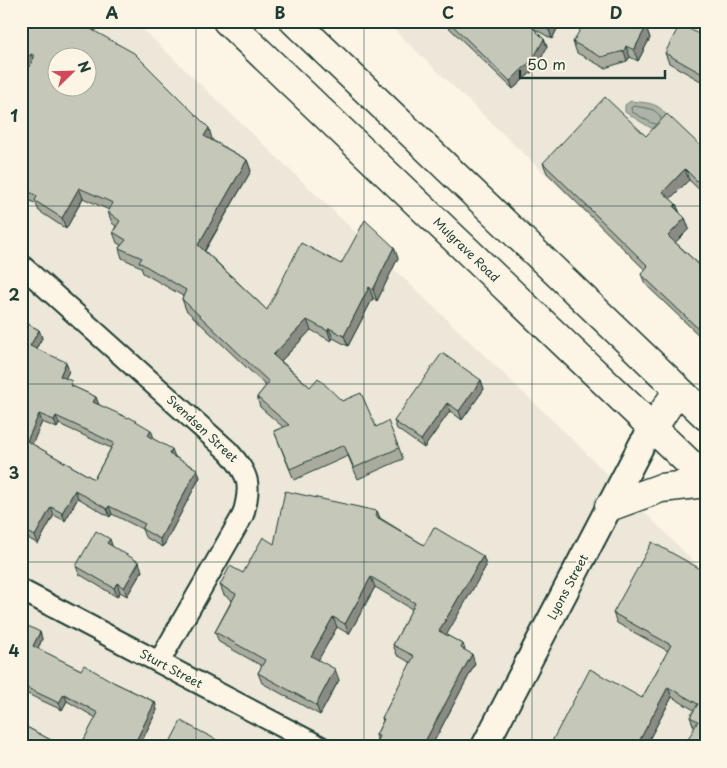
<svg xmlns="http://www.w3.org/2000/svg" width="727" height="768" viewBox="0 0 727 768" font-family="'Playpen Sans',sans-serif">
<rect width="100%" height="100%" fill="#fcf5e5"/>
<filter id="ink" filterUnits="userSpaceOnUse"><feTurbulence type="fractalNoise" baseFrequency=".02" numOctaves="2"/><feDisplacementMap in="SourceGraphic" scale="10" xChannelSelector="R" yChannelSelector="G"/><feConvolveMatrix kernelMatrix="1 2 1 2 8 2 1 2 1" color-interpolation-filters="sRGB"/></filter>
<g filter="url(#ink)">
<!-- built -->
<path fill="#ece7d8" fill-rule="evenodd" d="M21 21H134L571 438 706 574V747H21ZM58 58H88V88H58Z
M385 21H706V328Z"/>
<!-- water -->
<path fill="#aeb3a7" stroke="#758479" d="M631 101C645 103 660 102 666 116L657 129 651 128 625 112V105Z"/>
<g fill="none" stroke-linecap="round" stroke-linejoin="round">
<!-- shore -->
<path stroke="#586c62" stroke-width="1" d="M656 124 652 123 632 112 631 108 633 106C644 108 657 107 661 119"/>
<!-- minor casing -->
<g stroke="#1f3d34" stroke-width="24">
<path id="minor" d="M21 265 228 451C249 475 252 484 243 515L159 662
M21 590 321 747"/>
</g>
<!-- tertiary casing -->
<g stroke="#1f3d34" stroke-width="29">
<path id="tertiary" d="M484 747 642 444 653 428"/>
</g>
<!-- primary casing -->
<g stroke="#1f3d34" stroke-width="31">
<path id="primary" d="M227 21 706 479
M294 21 706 416
M653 428 678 390
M609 507 661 488 706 483"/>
</g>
<!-- minor -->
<use href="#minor" stroke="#fcf5e5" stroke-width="20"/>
<!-- tertiary -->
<use href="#tertiary" stroke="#fcf5e5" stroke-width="25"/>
<!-- primary -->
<use href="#primary" stroke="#fcf5e5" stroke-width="28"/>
</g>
<!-- wall -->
<path fill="#a9ab9f" stroke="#1f3d34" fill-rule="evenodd" d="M21 21H98L99 24 95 32 212 139V140L247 160 251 171 205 251 267 310 341 264 398 258 377 301 373 298 348 346 333 338 331 341 311 330 281 361 310 387 342 401 376 427 399 448 403 459 358 479 348 456 294 480 274 431 283 427 260 407 257 397 266 386 186 310 182 299 183 296 143 273 141 267 122 258 119 248 121 245 117 243 113 232 116 226 112 223 108 212 109 210 83 198 66 229 39 211 36 204 26 198 22 188 25 182 21 180V81L24 77 21 79Z
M442 21H561L552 39 533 28 544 39 547 47 536 68 513 89Z
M646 27 650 38 638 61 630 57 627 61 605 68 577 53 573 42Z
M706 38V84L669 63 665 53Z
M646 136 706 151V196L689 180 670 199 676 204 680 213 685 218 689 229 675 242 706 271V342L645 284 641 274 645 270 547 173 543 163Z
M21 320 39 330 42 338 36 349 69 371 65 378 74 387 96 397 98 404 154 438V439L200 477 163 547 145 537 142 529 112 514 110 517 78 498 65 521 54 515 38 544 21 534V407L22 406H21ZM42 422 57 428 59 424 111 448 94 479 32 444Z
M481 380 484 389 462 420 450 411 424 448 397 429 394 421Z
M377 511 380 518 424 545 483 556 486 566 446 635 463 644 465 650 475 664 431 747H377L376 743 377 739 376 735 383 721 382 718 411 663 397 655 393 645 412 609 375 587 349 634 337 627 318 660 339 680 320 715 262 683 258 673 262 666 219 642 215 632 232 600 224 595 220 585 243 573 274 544Z
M112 546 142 571 127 596 120 592 117 597 79 574 76 566Z
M706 572V747L694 727 690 717 694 710 672 697 645 747H549L642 698 668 651 617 623 613 613Z
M40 632 42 639 38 649 81 670 115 683 155 702 157 710 139 747H80L96 718 67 701 62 710 21 691V635Z
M21 724 60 745V747H21Z"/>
<!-- shaded-wall -->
<path fill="#8a8b82" stroke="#1f3d34" d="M91 21H98L99 24 91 38 87 27Z
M553 21H561L552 39 549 30Z
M646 27 650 38 638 61 634 50Z
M544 39 547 47 536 68 513 89 510 81Z
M626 46 630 57 627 61 624 51Z
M31 54 35 64 21 79V64Z
M209 128 212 139 208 146 204 136Z
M247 160 251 171 202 255 198 245Z
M685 169 689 180 667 202 663 192Z
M79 188 83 198 66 229 62 218Z
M676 204 680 215 674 207Z
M685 218 689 229 672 246 668 236Z
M394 247 398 258 377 301 373 290Z
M369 287 373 298 348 346 344 336Z
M307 320 311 330 277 365 273 355Z
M329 328 333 338 331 341 328 331Z
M39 330 42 338 33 354 30 346Z
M66 362 69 371 63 384 60 376Z
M481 380 484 389 462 420 459 411Z
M96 397 99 405 93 402Z
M447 403 450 411 424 448 421 440Z
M39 414 42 422 30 449 27 441Z
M56 416 59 424 57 428 54 420Z
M151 430 154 438 151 445 148 436Z
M172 449 175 457 172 462 169 454Z
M197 469 200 477 163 547 160 539Z
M75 490 78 498 65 521 62 513Z
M109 506 112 514 110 517 107 509Z
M51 507 54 515 38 544 35 536Z
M377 511 381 521 375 516Z
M110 539 113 548 107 543Z
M483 556 486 566 443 641 439 631Z
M139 562 142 571 127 596 124 588Z
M371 577 375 587 349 634 345 624Z
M117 583 120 592 117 597 114 588Z
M333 617 337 627 315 666 311 656Z
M40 632 42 639 36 653 33 646Z
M472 654 475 664 431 747H422Z
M335 669 339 680 320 715 316 705Z
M668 687 672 697 645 747H636Z
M64 694 67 701 62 710 59 703Z
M155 702 157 710 139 747H133Z"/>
<!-- building -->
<path fill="#c5c7b9" stroke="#1f3d34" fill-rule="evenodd" d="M21 21H91L87 27 134 53 209 128 204 136 247 160 198 245 267 310 301 243 341 264 365 220 394 247 373 290 369 287 344 336 329 328 328 331 307 320 273 355 310 387 318 378 342 401 361 393 376 427 388 421 399 448 354 468 344 445 290 469 274 431 289 425 257 397 269 382 182 299 186 290 139 262 142 258 119 248 126 240 113 232 120 221 108 212 113 203 79 188 62 218 35 201 37 196 22 188 28 176 21 172V81L35 56 31 54 21 64ZM58 58H88V88H58Z
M448 21H526L544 39 533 59 510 81Z
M533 21H553L549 30Z
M585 21H635L646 27 634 50 626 46 624 51 601 57 573 42Z
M680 24 706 38V76L665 53Z
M605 97 646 136 667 114 706 151V190L685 169 663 192 676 204 674 207 685 218 668 236 706 271V336L641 274 648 266 543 163Z
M21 320 39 330 30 346 66 362 60 376 72 381 70 385 96 397 93 402 128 418 129 417 151 430 148 436 172 449 169 454 197 469 160 539 142 529 145 524 109 506 107 509 75 490 62 513 51 507 35 536 21 528V407L24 400 21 399ZM39 414 54 420 56 416 114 443 94 479 27 441Z
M442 353 481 380 459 411 447 403 421 440 394 421Z
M285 491 377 511 375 516 424 545 434 527 483 556 439 631 463 644 461 648 472 654 422 747H383L376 743 379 736 376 735 384 719 382 718 414 656 393 645 415 603 371 577 345 624 333 617 311 656 335 669 316 705 258 673 265 660 215 632 236 594 220 585 230 566 243 573 263 537 274 544Z
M96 531 110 539 107 543 139 562 124 588 117 583 114 588 76 566Z
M652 542 706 572V667L703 673 706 674V747H684L698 721 690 717 698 704 668 687 636 747H549L590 669 642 698 671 645 613 613Z
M26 625 40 632 33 646 81 670 84 665 115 683 155 702 133 747H80L98 713 64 694 59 703 21 685V635Z
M181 721 230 747H170L168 746Z
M21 724 60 745H42L41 747H21Z"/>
</g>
<!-- grid -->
<path fill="none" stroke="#1f3d34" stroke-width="1" stroke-opacity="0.55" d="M196 21V747M364 21V747M532 21V747M21 206H706M21 384H706M21 562H706"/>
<g text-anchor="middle" stroke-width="4.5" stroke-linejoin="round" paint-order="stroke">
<!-- street labels -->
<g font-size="12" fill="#1f3d34" stroke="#fcf5e5">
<text transform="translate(466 250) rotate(44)" y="4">Mulgrave Road</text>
<text transform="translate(202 429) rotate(43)" y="4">Svendsen Street</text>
<text transform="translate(568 587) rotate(-62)" y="4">Lyons Street</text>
<text transform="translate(171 669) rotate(28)" y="4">Sturt Street</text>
</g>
</g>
<!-- margin -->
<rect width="727" height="768" fill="none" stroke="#fcf5e5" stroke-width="55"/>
<!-- north arrow -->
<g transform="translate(72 72) rotate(67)"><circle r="24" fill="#fcf5e5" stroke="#a4ab9e"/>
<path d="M0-4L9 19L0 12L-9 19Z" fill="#d1495b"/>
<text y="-8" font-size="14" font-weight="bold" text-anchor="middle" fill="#1f3d34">N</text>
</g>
<!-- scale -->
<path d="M520 70v8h145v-8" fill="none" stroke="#1f3d34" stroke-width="2.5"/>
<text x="527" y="70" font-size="15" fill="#1f3d34" stroke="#fcf5e5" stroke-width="4" paint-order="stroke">50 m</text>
<rect x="28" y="28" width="672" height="712" fill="none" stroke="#1f3d34" stroke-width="2"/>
<g font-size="16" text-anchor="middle" font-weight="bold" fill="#1f3d34">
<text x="112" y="19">A</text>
<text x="280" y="19">B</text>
<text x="448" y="19">C</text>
<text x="616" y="19">D</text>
<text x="14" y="122">1</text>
<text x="14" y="301">2</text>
<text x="14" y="479">3</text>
<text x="14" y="657">4</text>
</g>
</svg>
